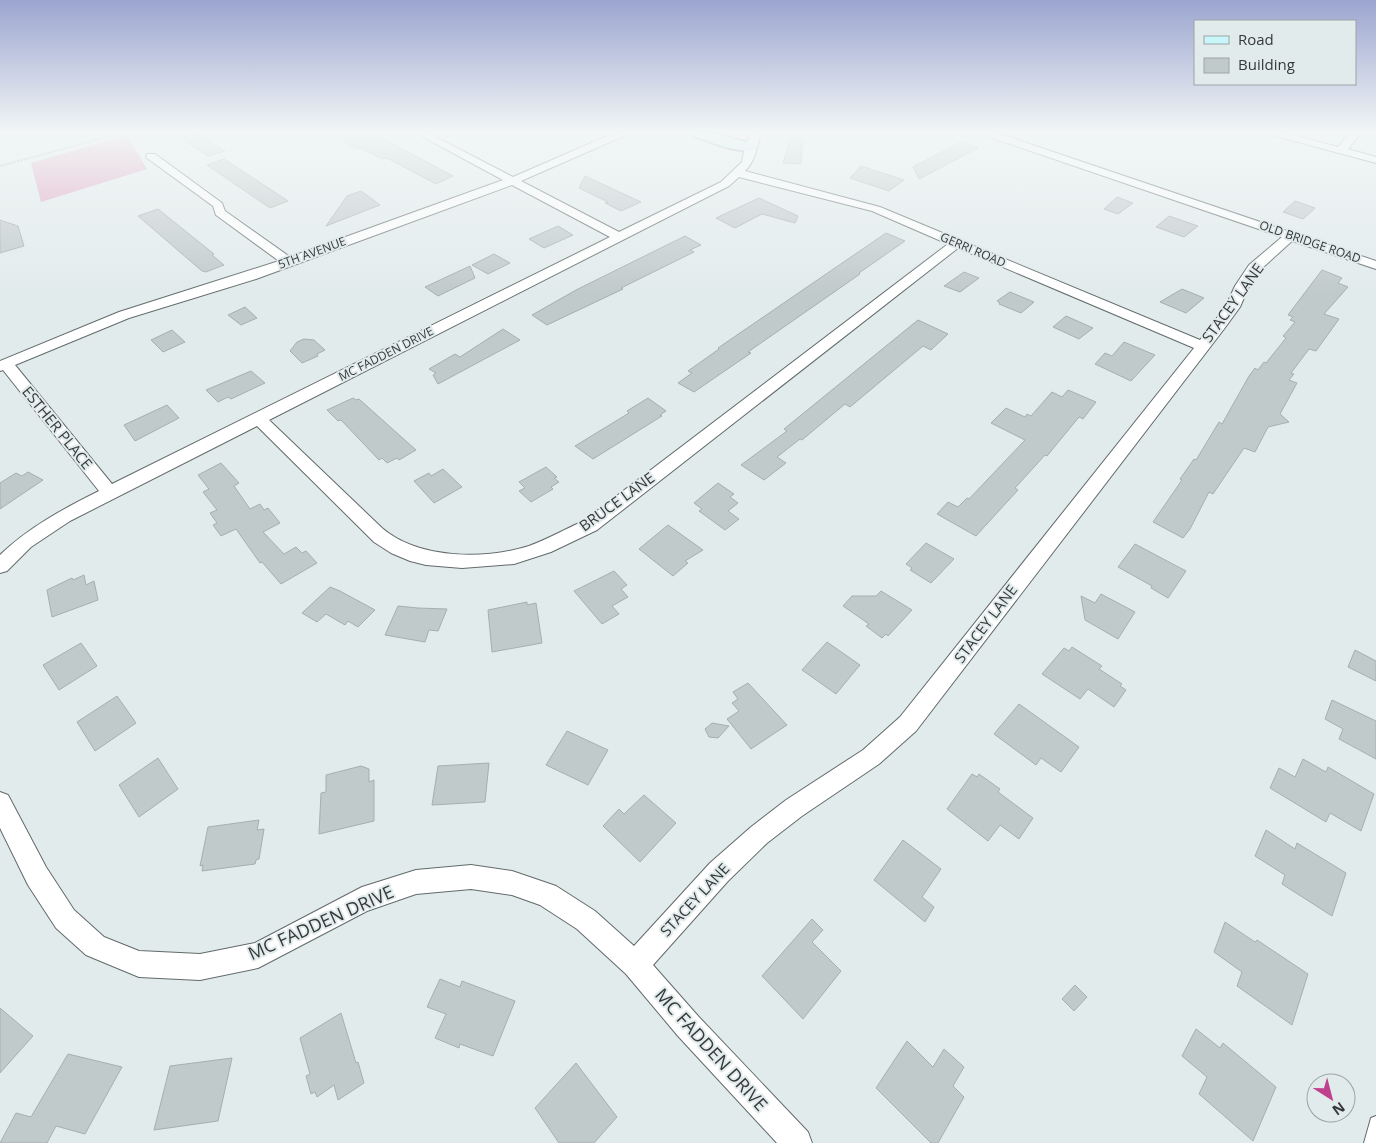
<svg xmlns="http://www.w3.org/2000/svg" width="1376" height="1143" viewBox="0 0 1376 1143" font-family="'Open Sans',sans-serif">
<rect width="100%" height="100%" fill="#e2ebec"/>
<!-- forest -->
<path fill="#dfa3c1" d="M127 135 147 169 41 202 31 163Z"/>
<!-- building -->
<path fill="#c1cacb" stroke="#a6afaf" d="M173 133H197L225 151 208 156Z
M327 133H372L453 176 436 184 387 158 382 159 361 148 357 149Z
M792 133H803L801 164 783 163Z
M961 142 978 148 919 179 913 167Z
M224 159 247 174 288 201 270 208 207 165Z
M861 166 904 180 889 191 850 178Z
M585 176 641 202 621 211 605 203 608 202 579 188Z
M361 191 380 205 326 226 347 196Z
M1117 197 1133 203 1118 214 1104 209Z
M759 198 798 216 795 223 762 214 735 228 716 218Z
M1295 201 1315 208 1303 219 1283 212Z
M158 209 214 254 212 255 224 265 206 272 202 271 138 216Z
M1169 216 1198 226 1184 237 1156 227Z
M0 220 18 226 24 246 0 253Z
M558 226 573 235 544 248 529 239Z
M886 233 905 241 859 273 860 274 748 352 751 353 694 392 678 383 692 373 688 371 719 349 718 348Z
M685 236 701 245 690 250 694 252 621 288 623 289 547 325 532 315 576 290Z
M494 254 510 263 488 274 472 265Z
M470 266 475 278 438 296 425 287Z
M1322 270 1342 278 1338 283 1348 287 1324 314 1339 319 1316 351 1309 349 1291 373 1294 374 1289 380 1297 383 1280 414 1289 422 1268 427 1255 452 1244 448 1213 494 1209 492 1190 529 1183 538 1153 522 1182 480 1180 479 1194 459 1196 460 1219 422 1222 424 1249 376 1255 368 1258 370 1264 362 1266 363 1286 338 1283 336 1295 322 1290 320 1293 317 1288 315Z
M964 272 979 278 960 292 944 286Z
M1182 289 1204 298 1186 313 1160 302Z
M1010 292 1034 302 1021 313 999 304 1000 303 997 301Z
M245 307 257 318 241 325 228 315Z
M1066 316 1093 328 1079 339 1053 327Z
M918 320 948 334 931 350 923 346 850 407 845 404 802 440 800 439 777 457 786 463 764 480 741 465 787 431 784 429Z
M503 329 520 340 438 384 433 375 436 373 429 369 455 354 460 357Z
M172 330 185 342 163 352 151 340Z
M304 339 314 340 325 350 317 354 318 356 302 363 290 351 297 342Z
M1124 342 1155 355 1131 381 1095 364 1105 353 1112 356Z
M251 371 265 383 231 399 228 397 218 402 206 390Z
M1068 390 1096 402 1083 419 1079 417 1047 456 1045 455 1015 488 1018 490 976 536 937 514 948 502 958 507 967 498 969 499 1025 440 991 423 1006 408 1025 417 1027 414 1031 416 1052 392 1062 397Z
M353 398 356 400 359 399 416 450 399 460 397 458 387 463 382 458 379 460 341 420 338 421 327 410Z
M648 398 666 411 660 415 662 416 593 459 575 446 629 413 627 411Z
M167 405 179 418 135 441 124 425Z
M221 463 239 483 234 486 250 509 260 504 264 510 268 508 280 523 263 532 284 554 296 547 302 553 306 551 317 563 281 584 262 562 260 563 236 529 221 536 213 525 217 523 210 513 217 510 203 492 209 489 198 475Z
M546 467 557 477 554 478 559 482 551 487 553 489 531 502 519 491 525 488 519 482Z
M443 469 462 487 434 503 414 481 429 473 431 476Z
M28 472 43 480 0 509V483L16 473 22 476Z
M718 483 734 494 730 497 738 503 728 511 739 519 725 530 699 511 702 509 694 503Z
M668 525 703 550 685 561 688 563 673 576 639 549Z
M926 543 954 559 931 583 910 570 912 568 906 564Z
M1135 544 1186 571 1168 598 1151 588 1152 586 1118 567Z
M614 571 627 585 621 589 628 597 612 606 619 614 602 624 574 591Z
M84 575 86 585 94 581 98 600 52 617 47 590 72 578 73 580Z
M330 587 340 591 375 610 358 627 348 621 345 625 326 614 317 622 302 613Z
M881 591 912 610 888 636 886 634 882 638 866 626 869 624 843 606 852 596H876Z
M1101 594 1135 612 1118 639 1085 620 1081 596 1095 603Z
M527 602V605L536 603 542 643 492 652 488 610Z
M398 606 418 608 447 609 438 631 429 630 425 642 385 635Z
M827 642 860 665 836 694 802 670Z
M81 643 97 666 59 690 43 665Z
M1072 647 1102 666 1099 669 1122 684 1120 686 1126 690 1114 707 1088 689 1080 699 1042 674 1064 648 1069 651Z
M1355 650 1376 661V681L1348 667Z
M748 683 787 725 751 749 727 719 739 711 732 703 738 699 733 692Z
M117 696 136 723 95 751 77 722Z
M1332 700 1376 721V759L1339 739 1343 729 1325 719Z
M1019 704 1079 747 1061 772 1041 758 1036 765 994 734Z
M712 723 729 726 718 738 709 737 705 729Z
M567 731 608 750 588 785 546 765Z
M158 758 178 789 139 817 119 785Z
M1303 759 1326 772 1328 767 1374 794 1361 831 1330 813 1326 822 1270 788 1279 768 1295 777Z
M489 763 485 802 432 805 438 766Z
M361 766 369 769V782L374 780V821L319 834 321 793 326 792V775Z
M972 774 977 777 979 774 1000 789 998 792 1033 818 1019 839 1000 825 988 841 947 809Z
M644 795 676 823 640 862 603 826 619 809 624 814Z
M259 820 257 830 264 829 259 859 256 860 255 864 202 871 203 865 200 866 208 827Z
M1266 830 1295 849 1297 843 1346 873 1332 916 1282 884 1285 875 1255 856Z
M903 840 941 869 922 897 934 907 925 922 874 880Z
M812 919 823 930 812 942 841 971 803 1019 762 976Z
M1225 922 1255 942 1257 940 1308 974 1292 1025 1237 986 1242 972 1214 952Z
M440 979 460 987 462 981 515 1001 493 1056 460 1044 459 1048 435 1038 446 1014 427 1007Z
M1075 985 1087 997 1074 1011 1062 999Z
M0 1008 33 1036 0 1073Z
M341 1013 356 1063 358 1062 364 1083 338 1100 334 1085 317 1097 315 1092 311 1094 306 1076 310 1074 300 1038Z
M1196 1029 1220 1048 1223 1043 1276 1087 1253 1141 1199 1094 1207 1077 1182 1056Z
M907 1041 933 1067 944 1049 964 1067 953 1086 964 1097 938 1143H931L876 1088Z
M68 1054 122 1067 85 1134 56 1126 47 1143H0L16 1113 31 1117Z
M232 1058 218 1121 154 1130 170 1066Z
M576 1063 617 1117 594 1143H559L535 1108Z"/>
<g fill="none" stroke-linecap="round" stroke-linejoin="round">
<!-- lane casing -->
<g stroke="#626a6a" stroke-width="2">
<path id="lane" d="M1376 1116V1143H1364L1371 1118Z"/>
</g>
<!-- street casing -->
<g stroke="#626a6a" stroke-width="2">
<path id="street" d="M416 133H428L513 177 614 133H627L626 135 521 181 619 232 721 182 742 162 745 147 751 133H761C757 146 755 162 745 171L880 207 1200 340 1226 306 1235 286 1249 265 1282 237 984 135 983 133H997L1376 261V269L1292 241 1259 271 1249 286 1240 307 1224 329 916 731 879 764 802 816 767 843 728 881 653 965 698 1016 808 1132 812 1143H777L678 1036 626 974 577 929 540 905 512 895 471 889 416 894 367 911 258 968 200 980 139 977 86 955 56 928 28 885 0 828V792L8 795 46 867 74 910 104 937 139 951 200 954 255 943 362 887 416 870 471 865 512 871 556 886 595 911 634 946 710 863 751 827 786 800 863 750 900 717 1194 348 958 248 597 530 551 552 514 564 462 568 426 565 410 561 391 553 374 542 257 426 70 521 31 547 7 571 0 573V555C29 527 63 509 99 491L3 370 0 371V361L119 312 279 261 216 215 213 206 147 158 146 156 147 154H155L222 203 225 211 290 257 503 180ZM739 177 872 211 948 244 585 520C566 529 548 539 529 546 484 560 418 559 382 528L269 420 729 186ZM512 185 610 237 112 484 15 365 129 318 256 279Z
M1271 133H1286L1338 147 1351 133H1361L1348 149 1376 157V163L1272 135Z"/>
</g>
<!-- secondary casing -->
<g stroke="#626a6a" stroke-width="3">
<path id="secondary" d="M691 133H711L755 144 757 147 755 150C738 154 710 142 693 136Z"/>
</g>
<!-- path -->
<path stroke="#a9b0b1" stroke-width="2" stroke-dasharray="2.5 1" stroke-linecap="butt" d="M93 140 97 135 95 133
M0 166 122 133"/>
<!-- lane -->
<use href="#lane" fill="#fff" fill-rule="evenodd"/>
<!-- street -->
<use href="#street" fill="#fff" fill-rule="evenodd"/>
<!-- secondary -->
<use href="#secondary" fill="#c8f7fb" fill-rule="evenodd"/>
</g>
<!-- sky -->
<linearGradient id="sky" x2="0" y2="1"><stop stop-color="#9ca5d0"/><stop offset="0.45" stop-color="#f2f6f6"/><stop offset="1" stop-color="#f2f6f6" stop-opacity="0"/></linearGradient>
<rect width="1376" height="293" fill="url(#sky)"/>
<g text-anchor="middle" stroke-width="4" stroke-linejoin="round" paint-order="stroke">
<!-- far-street labels -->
<g font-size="12" fill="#353939" stroke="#e2ebec">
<text transform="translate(1310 242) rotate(19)" y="4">OLD BRIDGE ROAD</text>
<text transform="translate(973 250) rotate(23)" y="4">GERRI ROAD</text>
<text transform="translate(312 253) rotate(-20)" y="4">5TH AVENUE</text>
<text transform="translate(386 354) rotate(-27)" y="4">MC FADDEN DRIVE</text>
</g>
<!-- street labels -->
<g font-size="15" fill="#353939" stroke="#e2ebec">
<text transform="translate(1233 303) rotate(-54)" y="5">STACEY LANE</text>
<text transform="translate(57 428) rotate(51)" y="5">ESTHER PLACE</text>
<text transform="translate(617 502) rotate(-36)" y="5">BRUCE LANE</text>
<text transform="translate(986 624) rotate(-53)" y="5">STACEY LANE</text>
<text transform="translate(695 900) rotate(-47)" y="5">STACEY LANE</text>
</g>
<!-- near-street labels -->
<g font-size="18" fill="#353939" stroke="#e2ebec">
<text transform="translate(321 923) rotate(-24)" y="6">MC FADDEN DRIVE</text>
<text transform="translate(711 1050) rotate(48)" y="6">MC FADDEN DRIVE</text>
</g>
</g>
<!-- legend -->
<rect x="1194" y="20" width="162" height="65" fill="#e2ebec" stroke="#9da4a4"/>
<rect x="1204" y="36" width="25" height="8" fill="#c8f7fb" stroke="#9da4a4"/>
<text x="1238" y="45" font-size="15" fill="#353939">Road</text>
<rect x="1204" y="58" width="25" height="15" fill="#c1cacb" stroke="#9da4a4"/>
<text x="1238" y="70" font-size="15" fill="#353939">Building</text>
<!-- north arrow -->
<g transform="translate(1331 1098) rotate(144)"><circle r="24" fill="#e2ebec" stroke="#9da4a4"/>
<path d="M0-4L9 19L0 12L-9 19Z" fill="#bf408c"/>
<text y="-8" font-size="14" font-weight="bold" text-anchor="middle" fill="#353939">N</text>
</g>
</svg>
